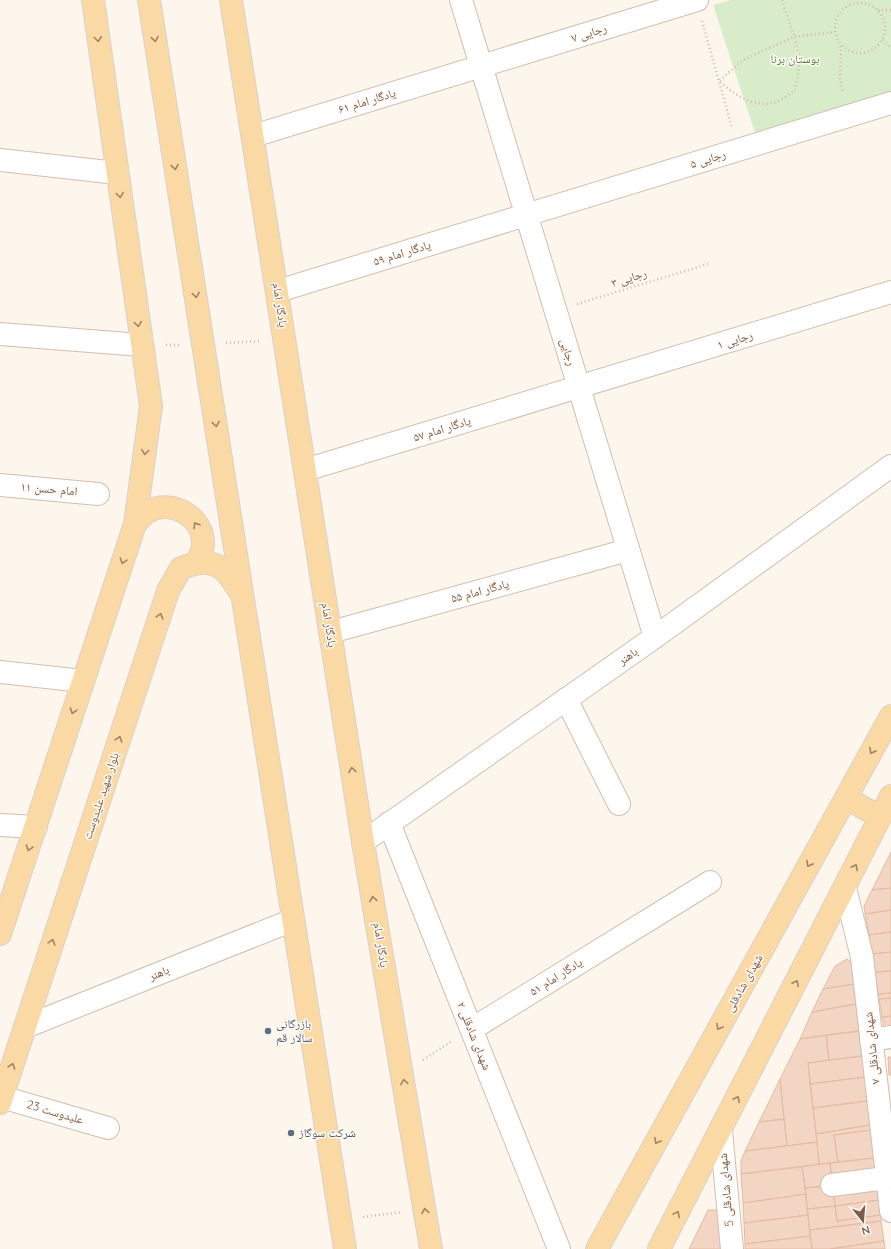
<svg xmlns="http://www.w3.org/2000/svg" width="891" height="1249" viewBox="0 0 891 1249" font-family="Quicksand,'Noto Naskh Arabic',sans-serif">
<rect width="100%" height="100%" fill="#fdf6ec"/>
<!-- green -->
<path fill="#d8ecc9" d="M731 0H891V91L755 133 713 5Z"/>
<!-- building -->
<path fill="#f3d5c3" stroke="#e6bba3" d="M891 852V888L872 890Z
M891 888V910L865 914 864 906 872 890Z
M891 910V932L869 935 865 914Z
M891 932V952L872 954 869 935Z
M891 952V971L875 972 872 954Z
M847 959 851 962 854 984 823 989 835 966Z
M891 971V993L878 994 875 972Z
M854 984 856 1004 812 1012 823 989Z
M891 993V998L879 999 878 994Z
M891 998V1016L882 1017 879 999Z
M856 1004 859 1031 800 1039 812 1012Z
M891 1016V1033L885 1034 882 1017Z
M859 1031 862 1056 829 1060 826 1035Z
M826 1035 829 1060 808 1063 817 1142 787 1146 780 1079 800 1039Z
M862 1056 865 1077 810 1084 808 1063Z
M888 1057H891V1075H889Z
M865 1077 867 1101 813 1108 810 1084Z
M780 1079 784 1119 759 1122Z
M867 1101 870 1125 816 1134 813 1108Z
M784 1119 787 1146 745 1151 759 1122Z
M870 1125 871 1130 834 1135 838 1162 819 1164 816 1134Z
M871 1130 874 1158 838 1162 834 1135Z
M817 1142 819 1164 741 1174V1161L745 1151Z
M874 1158 876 1173 832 1180 830 1163Z
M830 1163 832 1180 827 1186 805 1188 802 1167Z
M802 1167 806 1194 743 1203 741 1174Z
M877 1184 879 1200 835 1206 833 1190Z
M827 1186 833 1190 835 1206 807 1209 805 1188Z
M806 1194 808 1215 744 1223 743 1203Z
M879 1200 881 1215 837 1221 835 1206Z
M835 1206 837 1221 881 1215V1221L810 1230 807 1209Z
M708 1210H723L726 1249H689Z
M808 1215 810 1236 745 1244 744 1223Z
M881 1221 884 1241 830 1249H812L810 1230Z
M810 1236 812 1249H745V1244Z
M884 1241 885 1249H830Z"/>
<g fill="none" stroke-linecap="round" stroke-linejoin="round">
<!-- minor casing -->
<g stroke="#d1beb0" stroke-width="24">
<path id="minor" d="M461 0 655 637
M253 136 697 0
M0 160 117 173
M278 291 891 103
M0 334 141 345
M305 470 891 292
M0 485 98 494
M331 632 628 550
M0 672 83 681
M566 699 619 804
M389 823 559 1249
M0 825 36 827
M363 842 655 637 891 466
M845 888 862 957 891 1211
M25 1027 293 920
M472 1029 710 882
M871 1040 891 1037
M2 1097 108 1128
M721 1131 732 1249
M832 1185 886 1178"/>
</g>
<!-- major casing -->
<g stroke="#dad1cd" stroke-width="24">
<path id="major" d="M149 0 345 1249
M231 0 363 842 431 1249
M135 524C139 520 144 513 149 511 172 499 203 517 203 543 203 549 200 556 198 561
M846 798 880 817
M0 934 135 524 151 406 93 0
M0 1103 168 591 181 568C216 555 224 567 242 595
M597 1249 891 716
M659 1249 891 796"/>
</g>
<!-- path -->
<path stroke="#d9b8a5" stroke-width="2.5" stroke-dasharray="1 3" stroke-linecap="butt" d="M782 0C787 18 796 38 799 56 800 67 797 80 795 90 789 94 782 100 776 102 754 109 734 94 719 81L743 60 793 37 834 32
M835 28a25 25 0 1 1 50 0a25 25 0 1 1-50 0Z
M878 10H891
M702 21 732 128
M883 40 891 48
M841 46 840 78 843 93
M577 304 708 264
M226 343 262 341
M166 345H181
M423 1060 452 1041
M363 1217 402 1212"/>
<!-- minor -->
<use href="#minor" stroke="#fff" stroke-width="22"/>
<!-- major -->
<use href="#major" stroke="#fbd9a5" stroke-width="22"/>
</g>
<!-- one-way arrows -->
<defs><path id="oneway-chevron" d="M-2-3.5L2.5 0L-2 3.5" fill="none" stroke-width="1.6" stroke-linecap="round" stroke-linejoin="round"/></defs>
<g stroke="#a18267">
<use href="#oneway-chevron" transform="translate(98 39) rotate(82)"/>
<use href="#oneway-chevron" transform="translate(155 39) rotate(81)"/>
<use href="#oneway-chevron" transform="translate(175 167) rotate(81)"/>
<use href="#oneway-chevron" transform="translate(120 195) rotate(82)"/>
<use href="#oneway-chevron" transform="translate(196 295) rotate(81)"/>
<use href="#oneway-chevron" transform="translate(138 324) rotate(82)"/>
<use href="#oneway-chevron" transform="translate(216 424) rotate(81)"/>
<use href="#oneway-chevron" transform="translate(145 452) rotate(97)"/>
<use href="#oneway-chevron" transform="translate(196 525) rotate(-122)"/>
<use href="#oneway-chevron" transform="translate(123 561) rotate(108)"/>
<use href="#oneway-chevron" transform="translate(160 616) rotate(-72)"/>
<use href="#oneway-chevron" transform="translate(73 711) rotate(108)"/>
<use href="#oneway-chevron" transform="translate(119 739) rotate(-72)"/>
<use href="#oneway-chevron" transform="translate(872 751) rotate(119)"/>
<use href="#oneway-chevron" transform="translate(352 770) rotate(-99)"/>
<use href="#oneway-chevron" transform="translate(29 848) rotate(108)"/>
<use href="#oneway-chevron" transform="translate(809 864) rotate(119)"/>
<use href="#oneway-chevron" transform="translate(855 867) rotate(-63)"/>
<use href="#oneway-chevron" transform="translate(373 899) rotate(-99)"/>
<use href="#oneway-chevron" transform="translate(52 942) rotate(-72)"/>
<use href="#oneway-chevron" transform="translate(796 983) rotate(-63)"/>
<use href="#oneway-chevron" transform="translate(719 1027) rotate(119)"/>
<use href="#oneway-chevron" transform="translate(12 1066) rotate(-72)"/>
<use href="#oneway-chevron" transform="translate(404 1082) rotate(-99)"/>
<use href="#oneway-chevron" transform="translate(737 1099) rotate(-63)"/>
<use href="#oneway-chevron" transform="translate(657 1141) rotate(119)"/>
<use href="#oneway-chevron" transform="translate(425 1211) rotate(-99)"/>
<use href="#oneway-chevron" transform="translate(677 1214) rotate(-62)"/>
</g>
<!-- markers -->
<g fill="#5c6f8a" stroke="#fffaf3" stroke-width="1.5">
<circle cx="268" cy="1031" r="4"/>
<circle cx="291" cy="1133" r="4"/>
</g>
<g text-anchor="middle" stroke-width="3" stroke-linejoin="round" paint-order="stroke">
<!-- street labels -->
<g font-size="12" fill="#7a5c4d" stroke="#fffaf3">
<text transform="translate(589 33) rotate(-17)" y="4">رجایی ۷</text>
<text transform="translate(367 101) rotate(-17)" y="4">یادگار امام ۶۱</text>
<text transform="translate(708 159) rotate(-17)" y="4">رجایی ۵</text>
<text transform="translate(402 253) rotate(-17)" y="4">یادگار امام ۵۹</text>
<text transform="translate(629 278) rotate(-17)" y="4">رجایی ۳</text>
<text transform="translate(280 305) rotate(81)" y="4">یادگار امام</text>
<text transform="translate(735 340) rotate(-17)" y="4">رجایی ۱</text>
<text transform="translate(568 352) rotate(73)" y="4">رجایی</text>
<text transform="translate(442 429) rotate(-17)" y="4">یادگار امام ۵۷</text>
<text transform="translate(49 489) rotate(5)" y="4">امام حسن ۱۱</text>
<text transform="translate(480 591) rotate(-15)" y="4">یادگار امام ۵۵</text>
<text transform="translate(329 625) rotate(81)" y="4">یادگار امام</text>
<text transform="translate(628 656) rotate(-35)" y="4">باهنر</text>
<text transform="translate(101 796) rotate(-72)" y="4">بلوار شهید علیدوست</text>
<text transform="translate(381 945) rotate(81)" y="4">یادگار امام</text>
<text transform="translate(159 973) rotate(-22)" y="4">باهنر</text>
<text transform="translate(556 977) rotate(-32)" y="4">یادگار امام ۵۱</text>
<text transform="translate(744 983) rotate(-61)" y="4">شهدای شادقلی</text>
<text transform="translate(474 1036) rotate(68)" y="4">شهدای شادقلی ۲</text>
<text transform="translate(872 1048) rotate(-96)" y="4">شهدای شادقلی ۷</text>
<text transform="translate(55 1112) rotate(16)" y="4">علیدوست 23</text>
<text transform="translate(726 1190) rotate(-95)" y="4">شهدای شادقلی 5</text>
</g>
<!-- park labels -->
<g font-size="12" fill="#537a41" stroke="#fffaf3">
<text x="795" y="63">بوستان برنا</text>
</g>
<!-- service labels -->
<g font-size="12" fill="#4e5e75" stroke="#fffaf3" text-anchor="start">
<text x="276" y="1028">بازرگانی<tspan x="276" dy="14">سالار قم</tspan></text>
<text x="299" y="1137">شرکت سوگاز</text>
</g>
</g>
<!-- north arrow -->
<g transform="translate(863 1221) rotate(163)" stroke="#fffaf3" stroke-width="3" paint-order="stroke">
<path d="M0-3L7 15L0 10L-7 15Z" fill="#7a5c4d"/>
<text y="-6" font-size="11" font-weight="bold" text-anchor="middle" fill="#7a5c4d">N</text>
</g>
</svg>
